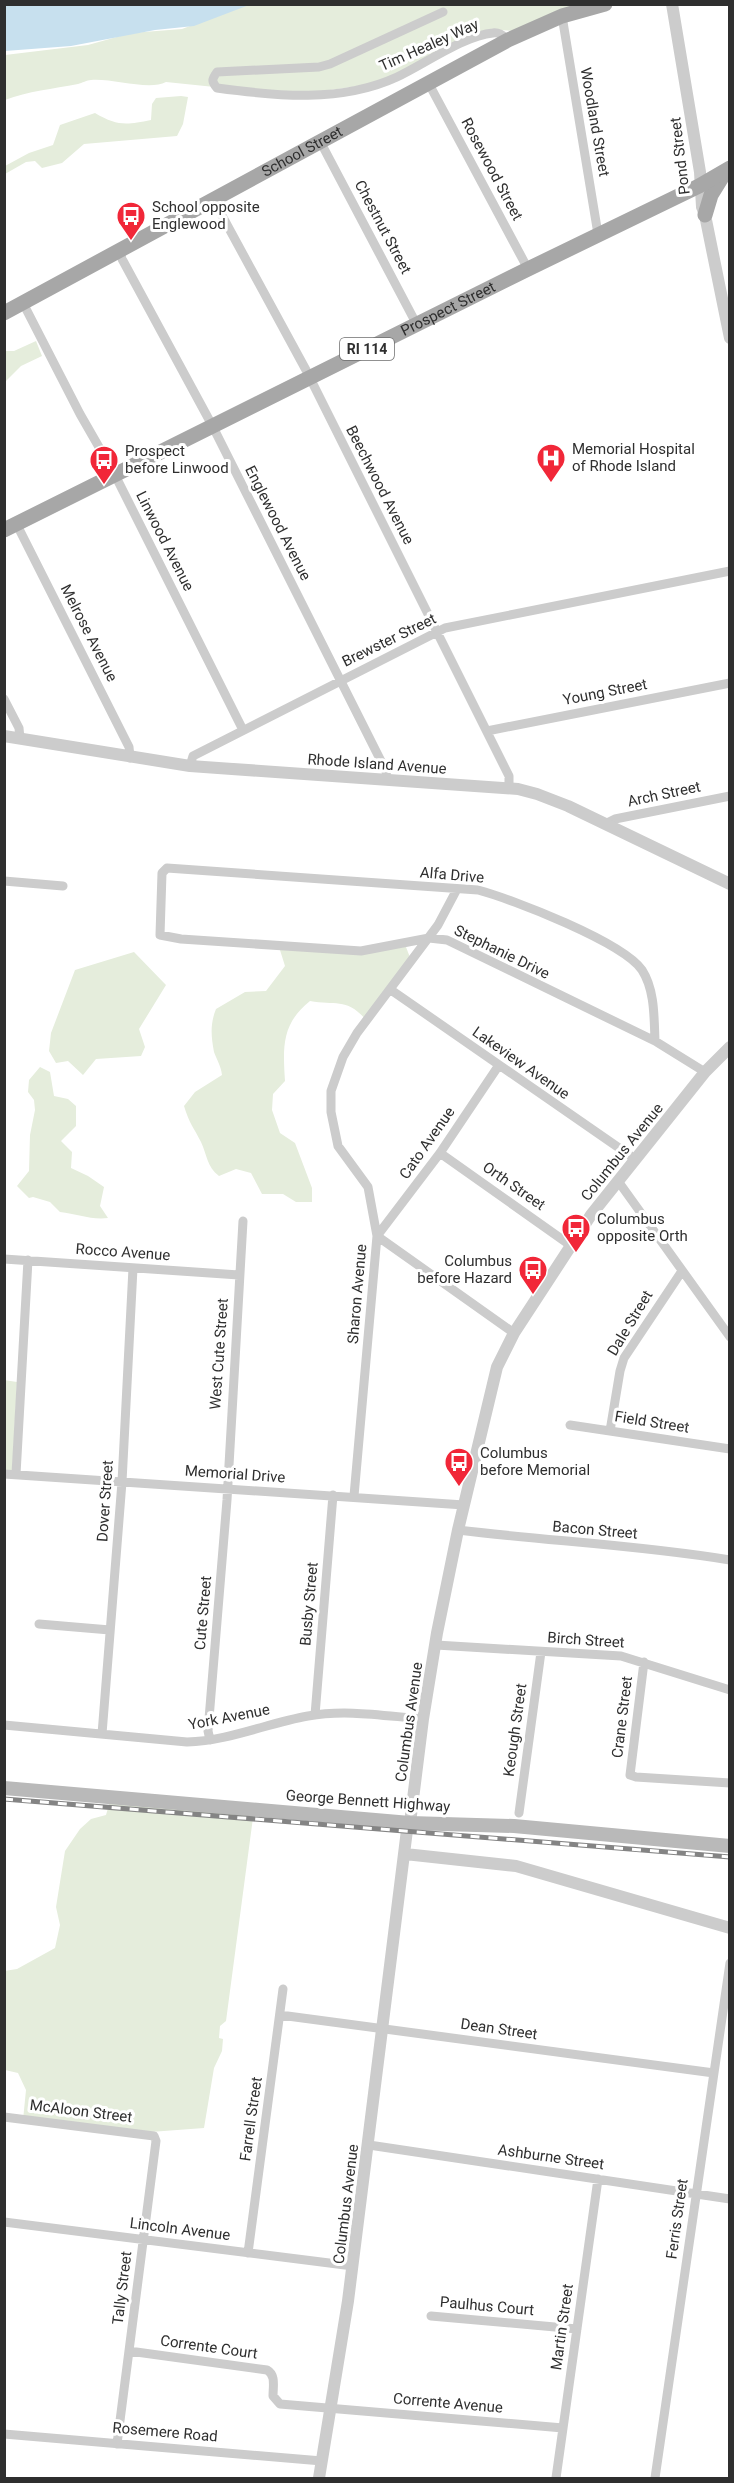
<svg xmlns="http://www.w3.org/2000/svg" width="734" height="2483" viewBox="0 0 734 2483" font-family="Roboto,sans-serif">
<rect width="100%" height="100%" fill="#fff"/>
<!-- green -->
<path fill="#e5eddc" d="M245 5H598L526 32 501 30 373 84 294 95 166 82C149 91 112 78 91 80 87 80 82 83 78 84 53 89 28 91 5 100V55L88 45 131 33 182 29Z
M181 96 188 97 183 124 177 136 84 144 62 163 42 168 35 161 26 162 5 174V166L29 153 53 145 60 125 95 113C117 126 126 125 151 120L152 104 156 98Z
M36 341 42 356 21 366 5 382V351H14Z
M406 947 411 960 367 1021C347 997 336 1006 310 1001 281 1024 283 1048 285 1081L273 1094 272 1110 280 1133 295 1143 312 1188V1202H296L283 1194H262L251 1173 236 1169 219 1176C207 1167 207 1155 201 1142 194 1128 189 1123 184 1106L195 1092 222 1075C221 1066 217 1060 214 1052 211 1036 210 1024 216 1009L245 992 266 991 285 966 280 950Z
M134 952 166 985 139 1029 145 1047 141 1056 96 1059 83 1075 68 1061 56 1063 49 1051 51 1033 75 970Z
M40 1067 50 1072 54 1096 68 1099 76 1106V1126L61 1141 72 1152 71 1168 88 1176 104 1187 100 1206 108 1218C91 1220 77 1214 60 1212L50 1202 33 1197 29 1198 17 1186 29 1171 30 1135 35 1110 34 1100 28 1092 29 1080Z
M4 1380 17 1382 12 1476 4 1477Z
M111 1798 254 1810 226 2021 220 2026 219 2038 223 2039 222 2051 214 2068 204 2128 137 2133 23 2120 26 2090 18 2073 5 2070 4 1971 17 1969 55 1948 60 1925 56 1907 65 1851 80 1829 91 1819 106 1815Z"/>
<!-- water -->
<path fill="#c7e0ee" d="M5 4H249V5L194 26 155 30 71 46 5 51Z"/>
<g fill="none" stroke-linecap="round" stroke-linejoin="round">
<!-- minor -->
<path stroke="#ccc" stroke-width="9" d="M443 12 330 64 319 67 217 72C212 79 211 81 217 88 276 96 341 103 397 77 423 65 465 35 493 33 499 32 504 36 508 40
M562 16 598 234
M429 84 528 269
M321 143 417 325
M213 199 306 370 509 776V788
M120 251 122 259 213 427 386 771 387 780
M23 303 80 414 115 475 243 730
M16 523 129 747 130 758
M4 699 19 728 20 739
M487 731 730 683
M190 766 193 756 445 628 730 571
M605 824 615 819 730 796
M4 881 63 886
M391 990 635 1159
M655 1041C654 1018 655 990 642 970 623 942 512 899 478 890L167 868 162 873 160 935 181 939 361 951 429 938 447 940 655 1041 705 1072
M499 1065 440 1153 377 1236 514 1333
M440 1153 570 1245
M618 1181 730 1337
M4 1259 239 1275
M570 1425 730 1449
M610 1431 620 1371 624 1358 682 1271
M4 1474 464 1505
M16 1474 28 1260
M354 1496 377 1236 368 1187 338 1146 331 1112V1091L343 1057 357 1033 438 925 456 891
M458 1530C548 1541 640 1545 730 1560
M39 1624 110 1630
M436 1645 621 1656 730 1690
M644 1662 630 1775 636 1777 730 1783
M315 1715 333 1495
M4 1725 187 1742C228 1741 268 1723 308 1716 346 1709 385 1716 423 1719
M102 1734 122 1482 133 1268
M210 1740 208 1731 227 1500 243 1221
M519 1813 541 1652
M280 2015 714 2073
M4 2117 154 2136 156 2141 117 2444
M369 2145 730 2199
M4 2222 353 2266
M248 2253 283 1989
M431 2316 577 2329
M129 2351 267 2370C276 2375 273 2386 273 2396L280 2404 563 2428
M4 2434 322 2461
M556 2478 598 2179
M655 2478 730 1963"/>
<!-- tertiary -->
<path stroke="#ccc" stroke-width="12" d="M672 4 700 172 702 207 705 215 730 338
M4 736 190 766 518 789 537 794 568 806 730 884
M405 1854 516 1866 730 1928
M319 2478 348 2301 407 1830 410 1823 423 1719 437 1633 458 1530 497 1367 514 1333 591 1215 705 1072 730 1047"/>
<!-- secondary -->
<path stroke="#b9b9b9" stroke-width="14" d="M4 1788 410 1823 514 1826 730 1846"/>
<!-- primary -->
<g stroke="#a7a7a7" stroke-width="15">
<path d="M705 215 711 195 724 174"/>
<path id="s1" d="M4 313 508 40 562 16 605 4"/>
<path id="s2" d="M4 530 528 269 699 186 730 168"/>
</g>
<!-- rail casing -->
<g stroke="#848484" stroke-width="5">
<path id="rail" d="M4 1799 730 1857"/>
</g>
<!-- rail -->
<use href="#rail" stroke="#fff" stroke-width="3" stroke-dasharray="9" stroke-linecap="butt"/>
</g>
<!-- icons -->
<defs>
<g id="bus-pin" transform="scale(1.5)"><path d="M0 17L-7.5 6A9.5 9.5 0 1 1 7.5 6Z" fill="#f12738" stroke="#fff"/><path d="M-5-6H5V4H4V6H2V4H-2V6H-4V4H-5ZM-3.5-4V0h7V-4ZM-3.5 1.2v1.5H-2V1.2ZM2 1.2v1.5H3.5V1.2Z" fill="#fff"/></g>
<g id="hospital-pin" transform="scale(1.5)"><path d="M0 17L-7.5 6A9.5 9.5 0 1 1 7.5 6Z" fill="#f12738" stroke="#fff"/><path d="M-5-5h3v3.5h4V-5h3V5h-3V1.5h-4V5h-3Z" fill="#fff"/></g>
</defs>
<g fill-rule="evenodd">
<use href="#bus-pin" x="131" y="216"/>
<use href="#hospital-pin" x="551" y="458"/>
<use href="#bus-pin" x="104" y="460"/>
<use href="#bus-pin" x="576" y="1228"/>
<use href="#bus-pin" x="533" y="1270"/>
<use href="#bus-pin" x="459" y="1462"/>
</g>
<g text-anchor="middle" stroke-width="6" stroke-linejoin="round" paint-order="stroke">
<!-- shield labels -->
<rect fill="#fff" stroke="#6d6d6d" stroke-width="1.5" x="340" y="338" width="54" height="22" rx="4.5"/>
<g font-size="14" font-weight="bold" fill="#2f2f2f">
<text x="367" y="354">RI 114</text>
</g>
<!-- street labels -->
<g font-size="15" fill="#2f2f2f" stroke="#fff">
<text transform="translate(429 45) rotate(-24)" y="5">Tim Healey Way</text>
<text transform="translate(595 122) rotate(80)" y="5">Woodland Street</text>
<text dy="5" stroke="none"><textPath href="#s1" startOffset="339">School Street</textPath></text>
<text transform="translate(680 156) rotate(-97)" y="5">Pond Street</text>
<text transform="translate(492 169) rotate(62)" y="5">Rosewood Street</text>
<text transform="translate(383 227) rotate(62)" y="5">Chestnut Street</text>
<text dy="5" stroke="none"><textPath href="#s2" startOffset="496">Prospect Street</textPath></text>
<text transform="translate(380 485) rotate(63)" y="5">Beechwood Avenue</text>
<text transform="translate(278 523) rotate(63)" y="5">Englewood Avenue</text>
<text transform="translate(165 541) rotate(63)" y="5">Linwood Avenue</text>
<text transform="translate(89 633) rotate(63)" y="5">Melrose Avenue</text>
<text transform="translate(389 640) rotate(-26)" y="5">Brewster Street</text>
<text transform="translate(605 692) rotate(-11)" y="5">Young Street</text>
<text transform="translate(377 764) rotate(4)" y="5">Rhode Island Avenue</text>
<text transform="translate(664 794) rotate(-12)" y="5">Arch Street</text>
<text transform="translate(452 875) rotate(5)" y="5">Alfa Drive</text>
<text transform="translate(502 952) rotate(26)" y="5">Stephanie Drive</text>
<text transform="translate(521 1063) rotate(35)" y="5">Lakeview Avenue</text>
<text transform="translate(427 1143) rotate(-55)" y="5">Cato Avenue</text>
<text transform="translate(622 1152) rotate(-51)" y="5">Columbus Avenue</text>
<text transform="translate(514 1186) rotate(35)" y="5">Orth Street</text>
<text transform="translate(123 1252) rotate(4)" y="5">Rocco Avenue</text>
<text transform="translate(357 1294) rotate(-85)" y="5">Sharon Avenue</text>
<text transform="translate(630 1323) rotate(-59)" y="5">Dale Street</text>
<text transform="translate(219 1354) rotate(-86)" y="5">West Cute Street</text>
<text transform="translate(652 1422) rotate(9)" y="5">Field Street</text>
<text transform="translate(235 1474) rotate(4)" y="5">Memorial Drive</text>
<text transform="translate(105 1501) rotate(-86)" y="5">Dover Street</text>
<text transform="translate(595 1530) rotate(5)" y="5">Bacon Street</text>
<text transform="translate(309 1604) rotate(-85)" y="5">Busby Street</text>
<text transform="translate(203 1613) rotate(-85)" y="5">Cute Street</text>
<text transform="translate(586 1640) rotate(4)" y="5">Birch Street</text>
<text transform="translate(229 1717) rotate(-11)" y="5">York Avenue</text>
<text transform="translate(622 1717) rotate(-83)" y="5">Crane Street</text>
<text transform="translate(409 1722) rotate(-82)" y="5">Columbus Avenue</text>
<text transform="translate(515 1730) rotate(-82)" y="5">Keough Street</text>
<text transform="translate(368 1801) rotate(4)" y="5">George Bennett Highway</text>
<text transform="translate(499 2029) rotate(8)" y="5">Dean Street</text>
<text transform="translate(81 2111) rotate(7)" y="5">McAloon Street</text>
<text transform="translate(251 2119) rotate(-82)" y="5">Farrell Street</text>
<text transform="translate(551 2157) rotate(8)" y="5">Ashburne Street</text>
<text transform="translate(346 2204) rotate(-83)" y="5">Columbus Avenue</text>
<text transform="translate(677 2219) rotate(-82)" y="5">Ferris Street</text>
<text transform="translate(180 2229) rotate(7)" y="5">Lincoln Avenue</text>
<text transform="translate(122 2288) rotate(-83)" y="5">Tally Street</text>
<text transform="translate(487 2306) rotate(5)" y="5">Paulhus Court</text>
<text transform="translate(562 2327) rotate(-82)" y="5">Martin Street</text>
<text transform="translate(209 2347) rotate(8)" y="5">Corrente Court</text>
<text transform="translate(448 2403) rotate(5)" y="5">Corrente Avenue</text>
<text transform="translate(165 2432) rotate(5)" y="5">Rosemere Road</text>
</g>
<!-- poi labels -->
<g font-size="15" fill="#2f2f2f" stroke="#fff" text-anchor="start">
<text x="152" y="212">School opposite<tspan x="152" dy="17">Englewood</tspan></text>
<text x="572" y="454">Memorial Hospital<tspan x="572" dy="17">of Rhode Island</tspan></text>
<text x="125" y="456">Prospect<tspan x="125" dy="17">before Linwood</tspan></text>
<text x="597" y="1224">Columbus<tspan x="597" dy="17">opposite Orth</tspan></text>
<text x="512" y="1266" text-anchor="end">Columbus<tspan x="512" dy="17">before Hazard</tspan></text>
<text x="480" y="1458">Columbus<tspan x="480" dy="17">before Memorial</tspan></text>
</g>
</g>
<!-- border -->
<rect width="734" height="2483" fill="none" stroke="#2f2f2f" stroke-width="12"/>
</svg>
